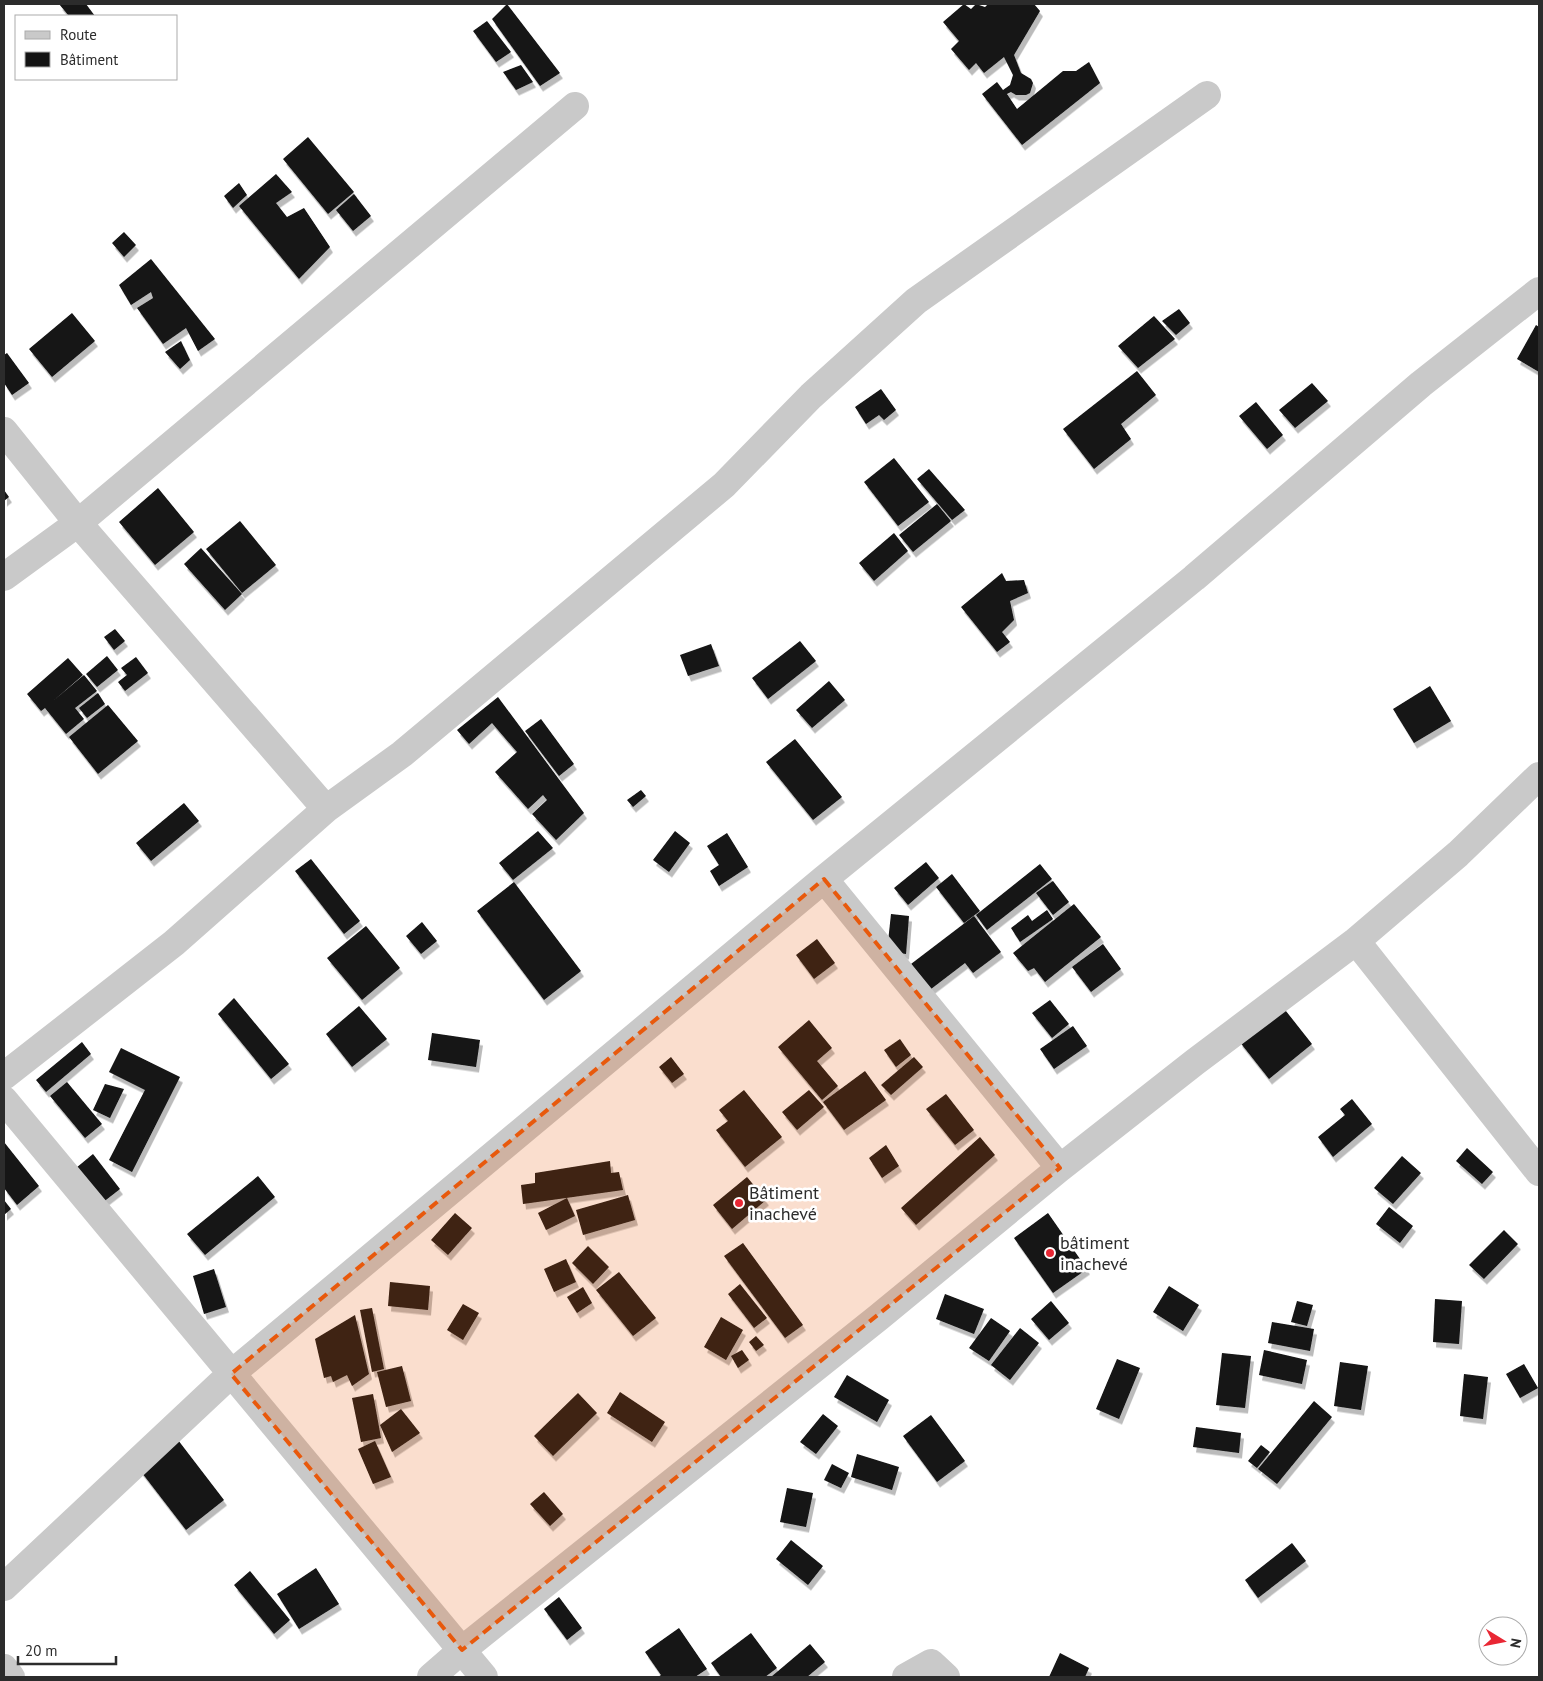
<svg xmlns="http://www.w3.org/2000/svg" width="1543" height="1681" viewBox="0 0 1543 1681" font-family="'PT Sans',sans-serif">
<defs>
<filter id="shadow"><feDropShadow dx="3" dy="5.5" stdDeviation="0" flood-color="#0004"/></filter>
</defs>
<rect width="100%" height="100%" fill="#fff"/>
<!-- building -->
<path fill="#131313" filter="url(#shadow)" d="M59 4H86L95 16H69Z
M507 4 560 73 540 86 492 19Z
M964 4 971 9 976 4 985 7 988 4H1034L1040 11 1014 55 1021 73 1031 79 1033 83 1030 93 1026 95H1016L1011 92 1007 94 1017 109 1063 71H1076L1089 62 1100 83 1022 145 982 94 997 82 1003 90 1010 85 1013 75 1004 57 984 73 976 63 969 70 951 49 959 41 943 22Z
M487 21 511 52 496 62 473 31Z
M521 65 533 82 516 90 503 72Z
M308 137 354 192 328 214 283 159Z
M276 174 292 192 276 203 287 217 304 208 330 247 299 279 239 206Z
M239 183 247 195 233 208 224 196Z
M354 194 371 216 353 231 336 210Z
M124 232 136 245 124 257 112 243Z
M151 259 215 339 198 351 186 328 163 344 137 308 153 298 151 292 131 305 119 285Z
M1179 309 1190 323 1176 335 1162 321Z
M72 313 95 341 52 377 29 349Z
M1154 316 1175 339 1138 368 1118 346Z
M1536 325 1539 327V372L1517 359Z
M181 341 190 360 180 369 165 352Z
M7 353 29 383 12 395 4 383V355Z
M1137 371 1156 395 1121 424 1131 439 1094 469 1063 429Z
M1312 383 1328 401 1295 428 1279 410Z
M881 389 896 410 884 420 879 415 866 424 855 407Z
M1256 402 1283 435 1267 449 1239 416Z
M894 458 929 502 898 526 864 482Z
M929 469 965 510 952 520 917 479Z
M158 488 194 532 155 565 119 522Z
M4 490 9 497 4 501Z
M937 504 951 521 913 552 899 535Z
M240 521 276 565 242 593 206 549Z
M894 533 908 551 874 581 859 563Z
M201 548 242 594 225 610 184 564Z
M1002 573 1006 581 1024 580 1028 593 1010 601 1014 620 1002 632 1010 642 997 652 961 607Z
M115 629 125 641 114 650 104 637Z
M800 641 816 661 768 699 752 678Z
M711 644 719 666 688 676 680 655Z
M107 656 118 670 97 687 86 674Z
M136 657 148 673 125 691 118 682 127 675 121 668Z
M68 658 83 675 53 701 84 675 97 691 75 708 84 719 66 734 45 708 41 711 27 694Z
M829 681 845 700 812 728 796 710Z
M1430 686 1451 721 1414 743 1393 709Z
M98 693 105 704 87 718 79 708Z
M498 697 584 813 556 840 532 814 547 800 543 795 528 809 495 772 517 752 492 723 469 744 457 730Z
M108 705 138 741 98 774 69 737Z
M541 719 574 764 559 776 525 731Z
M795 739 842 797 813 820 766 762Z
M641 790 646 796 633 807 627 800Z
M184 803 199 821 151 861 136 843Z
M538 831 553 848 513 880 499 863Z
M675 831 690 843 669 872 653 860Z
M727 833 748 867 719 886 710 871 719 865 707 846Z
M311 859 360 921 344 934 295 871Z
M926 862 939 878 908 905 894 888Z
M1040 864 1052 879 987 930 976 915Z
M952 874 980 911 964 923 936 887Z
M1053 881 1069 902 1053 915 1036 893Z
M514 882 581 971 544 1000 477 911Z
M1074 904 1101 937 1045 982 1034 968 1028 971 1013 953Z
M1047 910 1053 919 1020 942 1011 928 1028 915 1032 921Z
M891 914 909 916 906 954 887 951Z
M974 916 1001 952 973 973 965 963 931 989 911 964Z
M422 922 437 941 421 954 406 936Z
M366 926 400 968 362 1000 327 958Z
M817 939 835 963 814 979 796 955Z
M1103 944 1121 969 1091 992 1072 967Z
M234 998 289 1064 271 1079 218 1014Z
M1050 1000 1069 1024 1052 1038 1032 1013Z
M359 1006 387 1039 352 1067 326 1034Z
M1282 1006 1312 1044 1269 1079 1239 1041Z
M809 1020 832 1048 817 1061 838 1086 822 1100 778 1047Z
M1073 1026 1087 1046 1054 1069 1040 1049Z
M432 1033 480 1040 476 1067 428 1060Z
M900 1039 911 1055 896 1067 884 1050Z
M82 1042 91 1054 46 1092 36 1080Z
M121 1048 180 1077 132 1172 109 1160 145 1090 109 1072Z
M671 1057 684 1074 672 1083 659 1067Z
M914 1057 923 1067 891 1095 881 1085Z
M865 1071 886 1100 844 1130 823 1102Z
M67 1082 102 1124 85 1138 50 1096Z
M105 1084 124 1089 110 1118 93 1110Z
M744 1090 782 1137 745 1167 716 1130 728 1121 719 1110Z
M809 1090 824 1107 797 1130 782 1112Z
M946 1094 974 1130 955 1145 926 1109Z
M1352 1099 1372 1124 1333 1157 1318 1137 1345 1115 1340 1109Z
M980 1137 995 1155 916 1225 901 1208Z
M4 1142 39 1186 17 1205 4 1188Z
M886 1145 899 1166 882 1178 869 1158Z
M1467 1148 1493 1172 1482 1184 1456 1161Z
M93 1154 120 1189 102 1203 76 1168Z
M1402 1156 1421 1173 1393 1204 1374 1188Z
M610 1161 611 1173 619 1172 623 1190 523 1204 521 1185 535 1183V1173Z
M258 1176 275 1197 205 1255 187 1234Z
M747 1177 766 1200 732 1229 713 1205Z
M628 1195 635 1220 583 1235 576 1210Z
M567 1198 575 1216 546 1230 538 1213Z
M4 1200 11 1209 4 1215Z
M1389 1207 1413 1226 1400 1243 1376 1224Z
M455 1213 472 1228 448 1255 431 1240Z
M1048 1213 1087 1269 1053 1293 1014 1238Z
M1504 1230 1518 1244 1484 1279 1469 1265Z
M743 1243 803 1325 785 1338 724 1256Z
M588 1246 609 1267 593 1284 572 1263Z
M566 1259 576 1282 554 1292 544 1269Z
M214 1269 226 1307 204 1314 193 1276Z
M619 1272 656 1318 633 1336 596 1290Z
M390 1282 430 1286 428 1310 388 1306Z
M740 1284 767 1318 754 1328 728 1294Z
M1169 1286 1199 1305 1183 1331 1153 1312Z
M583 1287 592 1303 577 1313 567 1297Z
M945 1294 984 1309 974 1334 936 1319Z
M1435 1299 1462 1301 1459 1344 1433 1342Z
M1051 1301 1069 1323 1049 1340 1031 1319Z
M1297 1301 1313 1305 1307 1326 1291 1322Z
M463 1304 479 1313 463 1340 447 1330Z
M372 1308 384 1369 372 1372 360 1310Z
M355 1315 369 1374 352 1386 347 1375 333 1382 331 1376 324 1378 315 1339Z
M721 1317 743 1330 726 1360 704 1347Z
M991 1318 1010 1331 989 1361 969 1348Z
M1272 1322 1314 1329 1310 1351 1268 1343Z
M1020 1328 1039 1343 1010 1380 991 1365Z
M756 1336 764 1345 756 1351 749 1342Z
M742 1350 749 1360 738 1368 731 1356Z
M1264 1350 1307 1360 1302 1384 1259 1375Z
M1222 1353 1251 1356 1245 1408 1216 1405Z
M1117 1359 1140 1368 1119 1419 1096 1409Z
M1340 1362 1368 1366 1361 1410 1334 1406Z
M1524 1364 1538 1388 1520 1398 1506 1374Z
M402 1366 411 1401 386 1407 377 1372Z
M1464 1374 1488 1377 1483 1419 1460 1416Z
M847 1375 889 1400 877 1422 834 1397Z
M620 1392 665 1422 652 1442 607 1413Z
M578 1393 597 1413 553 1456 534 1436Z
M373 1394 381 1438 361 1442 352 1398Z
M1314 1401 1332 1417 1277 1484 1258 1469Z
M401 1409 420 1433 392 1452 380 1425Z
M823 1414 838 1426 816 1454 800 1442Z
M931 1415 965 1461 937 1482 903 1436Z
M1196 1427 1241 1433 1239 1453 1193 1447Z
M178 1440 224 1500 186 1530 139 1469Z
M375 1441 391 1477 373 1484 358 1449Z
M1261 1445 1270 1452 1257 1468 1248 1461Z
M857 1454 899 1467 892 1490 851 1477Z
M832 1464 849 1473 841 1488 824 1480Z
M787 1488 813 1493 806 1527 780 1522Z
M544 1492 563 1514 550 1526 530 1504Z
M791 1540 823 1566 808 1585 776 1559Z
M1292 1543 1306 1561 1258 1598 1245 1580Z
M316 1568 339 1604 299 1629 277 1594Z
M250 1571 290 1620 274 1634 234 1585Z
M559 1597 582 1628 567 1640 544 1609Z
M679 1628 707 1669 695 1677H658L661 1675 645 1652Z
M751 1633 777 1668 765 1677H721L711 1663Z
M810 1644 825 1662 807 1677H771Z
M1060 1653 1089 1668 1085 1677H1049Z"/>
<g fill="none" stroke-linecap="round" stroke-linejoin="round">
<!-- minor -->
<path stroke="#c9c9c9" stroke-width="28" d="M4 431 78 523 326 809
M4 577 78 523 575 106
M824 879 1060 1168
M1356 941 1539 1172
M4 1076 174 943 326 809 402 754 724 485 811 396 916 301 1207 95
M4 1100 484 1677
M4 1587 231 1374 824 879 1194 578 1421 384 1539 291
M4 1668 11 1677
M431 1677 462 1650 879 1317 1060 1168 1195 1062 1356 941 1458 854 1539 776
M906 1677 931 1663 946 1677"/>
</g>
<!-- marked area -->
<path fill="#e8590c" fill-opacity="0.2" stroke="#e8590c" stroke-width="4" stroke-dasharray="10 6" stroke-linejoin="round" d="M824 879 1060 1168 462 1650 231 1374Z"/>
<!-- markers -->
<g fill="#e92734" stroke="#fff" stroke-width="2">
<circle cx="739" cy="1203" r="5"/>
<circle cx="1050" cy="1253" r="5"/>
</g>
<g text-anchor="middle" stroke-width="5" stroke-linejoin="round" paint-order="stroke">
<!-- poi labels -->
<g font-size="18" fill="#2c2c2c" stroke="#fff" text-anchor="start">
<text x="749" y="1199">Bâtiment<tspan x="749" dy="21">inachevé</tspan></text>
<text x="1060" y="1249">bâtiment<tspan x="1060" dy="21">inachevé</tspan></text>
</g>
</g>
<!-- border -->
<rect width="1543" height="1681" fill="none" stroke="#2c2c2c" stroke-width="10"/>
<!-- legend -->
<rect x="15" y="15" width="162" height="65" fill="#ffffff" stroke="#ababab"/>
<rect x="25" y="31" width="25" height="8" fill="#c9c9c9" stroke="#ababab"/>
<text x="60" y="40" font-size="15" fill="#2c2c2c">Route</text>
<rect x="25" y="52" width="25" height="15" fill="#131313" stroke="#ababab"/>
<text x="60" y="65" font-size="15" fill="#2c2c2c">Bâtiment</text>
<!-- north arrow -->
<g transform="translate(1503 1641) rotate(100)"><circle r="24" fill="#ffffff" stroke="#ababab"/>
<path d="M0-4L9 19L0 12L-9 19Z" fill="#e92734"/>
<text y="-8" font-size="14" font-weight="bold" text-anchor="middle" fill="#2c2c2c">N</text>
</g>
<!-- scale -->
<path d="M18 1656v8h98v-8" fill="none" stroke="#2c2c2c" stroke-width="2.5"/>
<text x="25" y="1656" font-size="15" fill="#2c2c2c" stroke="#ffffff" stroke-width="4" paint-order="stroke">20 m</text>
</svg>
